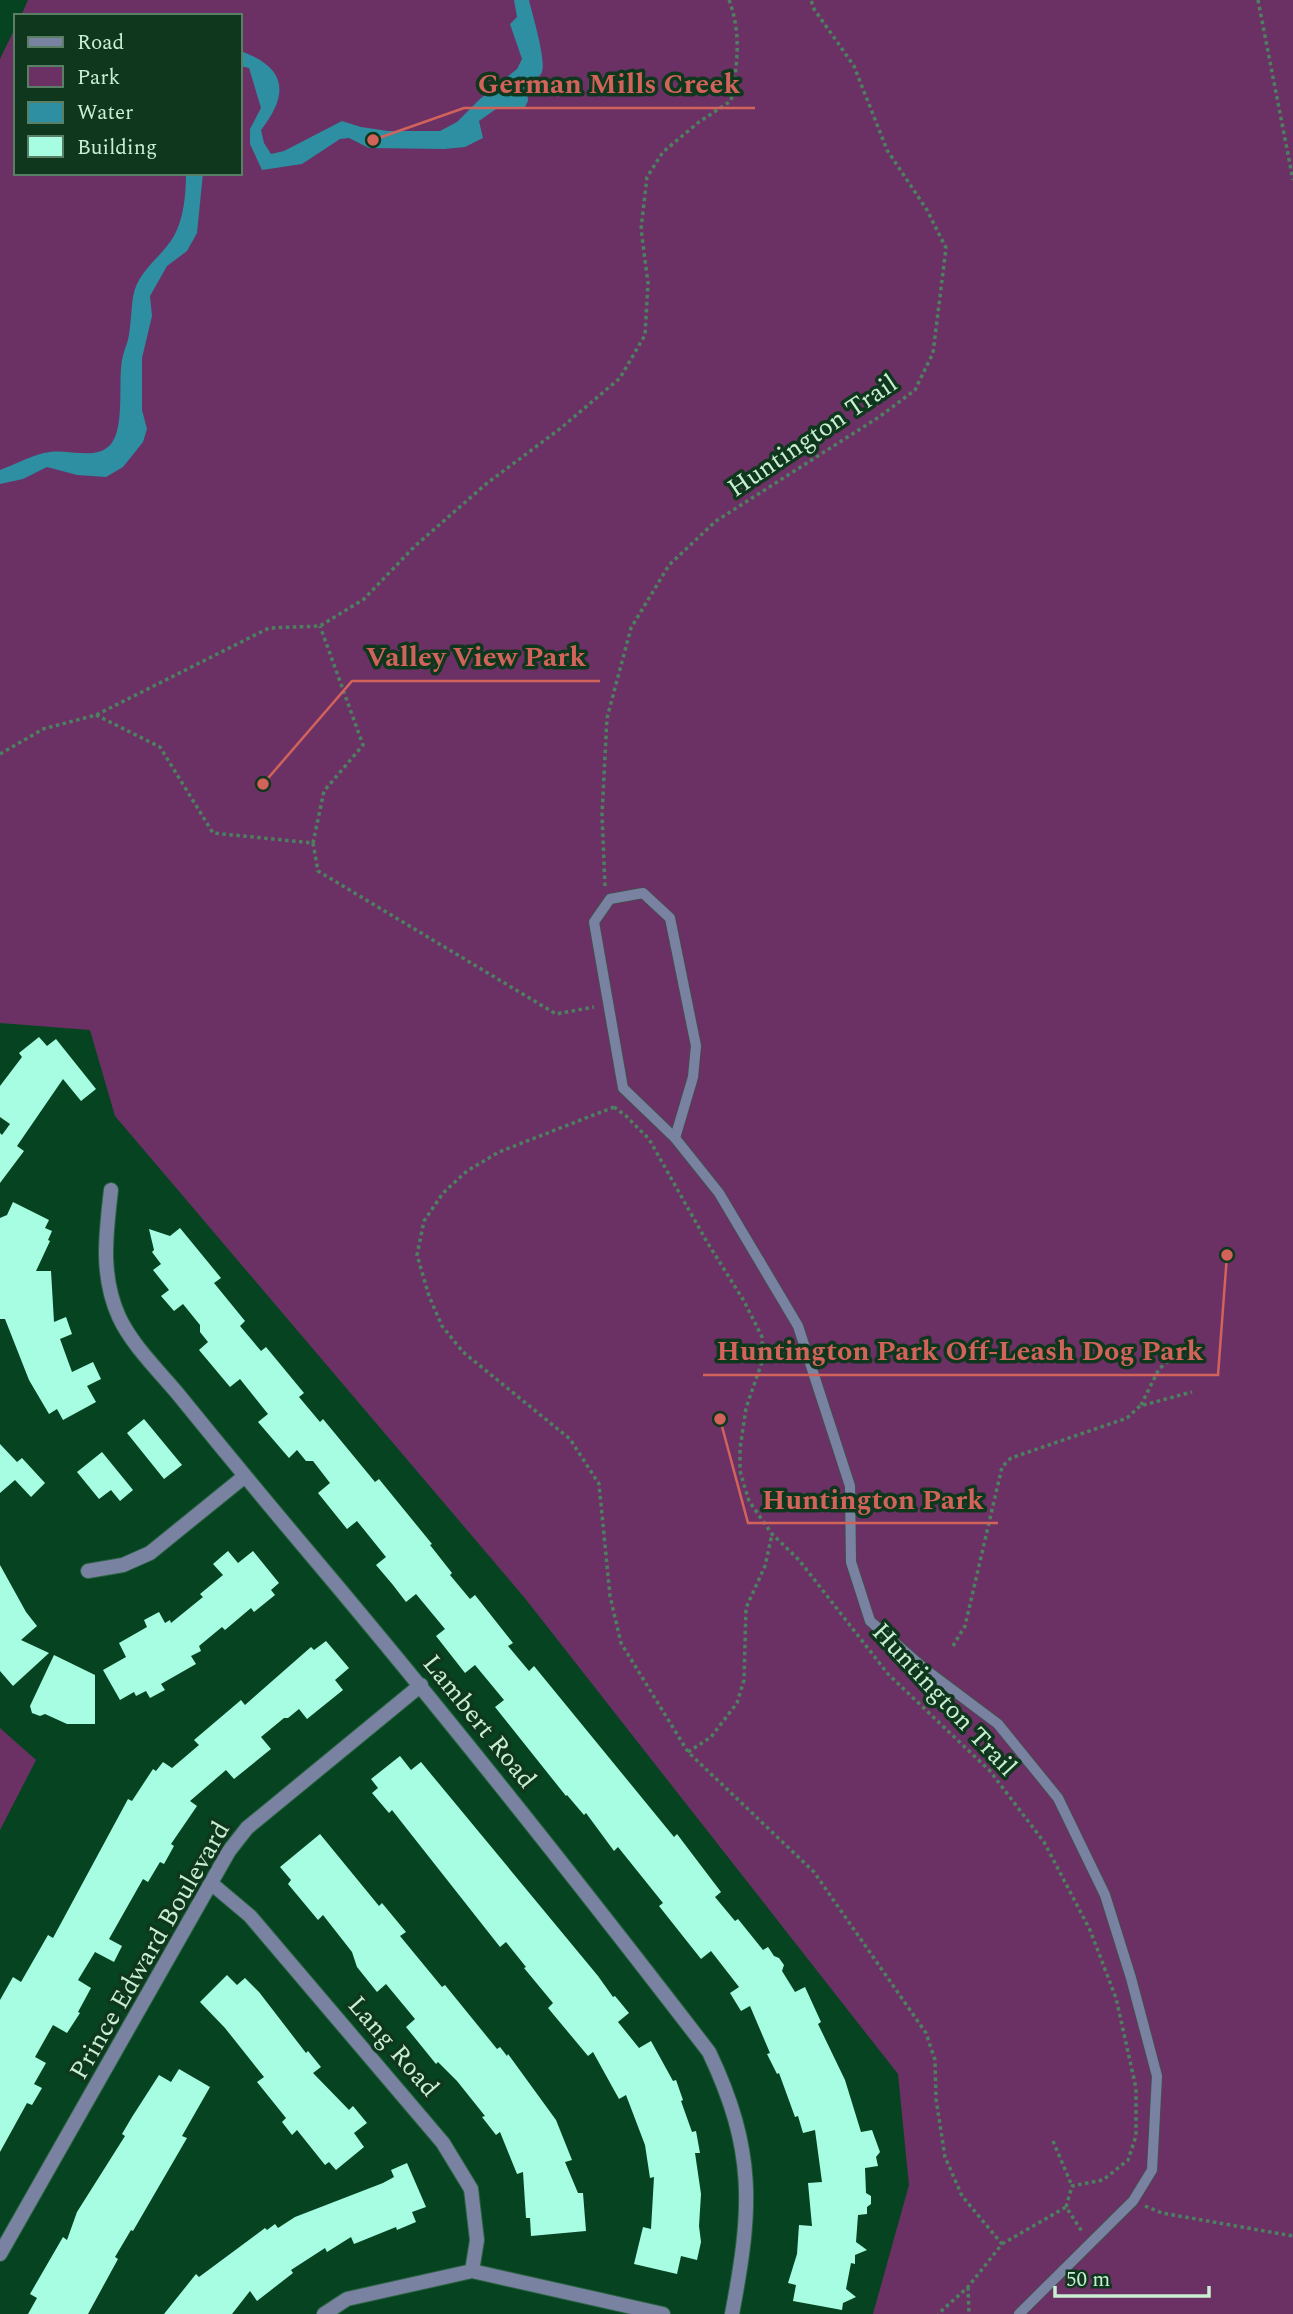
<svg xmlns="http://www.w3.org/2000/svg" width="1293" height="2314" viewBox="0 0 1293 2314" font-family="Spectral,serif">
<rect width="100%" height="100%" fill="#064421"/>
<!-- green -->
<path fill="#6c3164" d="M28 0H1293V2314H873L909 2185 898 2074 524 1597 115 1116 90 1030 0 1023V59L16 26V173H240V16H21Z
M0 1728 36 1760 0 1830Z"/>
<!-- water -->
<path fill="#2d8fa1" d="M514 0H529C532 14 548 64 541 74 538 78 531 80 527 84L528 101 525 107 496 109 479 121 483 138 465 147 444 149 369 148 349 138 340 139 302 164 262 170 250 144V129L261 108 249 68 240 66V51C286 67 290 93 261 130L264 143 271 154 284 151 342 121 361 127 388 131H440L457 122 480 99 517 69 522 59 510 24 517 17Z
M186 173H203L197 233 187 251 167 266 150 296 152 316 142 358V410L147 429 143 442 123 467 106 477 77 475 47 467 23 479 0 484V470C16 464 34 454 50 452 69 449 97 461 111 444 125 427 118 382 122 360 123 353 126 347 128 340 131 326 131 311 133 297 137 271 162 257 174 236 184 218 186 193 186 173Z"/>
<!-- building -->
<path fill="#a7fde2" d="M39 1037 47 1046 56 1039 96 1089 81 1101 63 1079 17 1146 24 1151 0 1183V1133L2 1135 10 1124 0 1117V1086L22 1057 19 1053Z
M13 1202 49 1220 45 1228 52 1231 48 1240 50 1241 36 1271H51L54 1322 66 1317 72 1334 60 1339 72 1372 93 1362 101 1379 87 1386 96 1402 63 1420 57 1409 49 1414 29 1380 5 1319H0V1218L7 1215Z
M180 1228 221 1278 214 1283 245 1321 240 1326 261 1351 266 1347 304 1393 299 1397 320 1422 323 1419 375 1482 379 1479 432 1544 430 1545 452 1573 450 1575 470 1599 475 1595 513 1643 508 1646 529 1671 534 1666 674 1837 677 1834 721 1892 715 1897 735 1921 738 1919 763 1950 768 1947 774 1956 779 1958 784 1965 782 1971 795 1992 805 1987 821 2022 818 2024 845 2080 861 2132 872 2130 880 2152 876 2157 878 2166 865 2168 866 2193 871 2196V2204L867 2207V2214L858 2215 856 2242 867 2250 855 2255V2264L851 2263 846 2289 856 2297 843 2303 842 2310 793 2301 796 2285 788 2283 797 2254 799 2225 812 2226 808 2183 822 2182 815 2130 803 2133 798 2116 795 2117 779 2073 777 2074 767 2054 770 2053 750 2006 741 2011 730 1993 739 1987 711 1951 701 1959 659 1906 663 1903 618 1847 614 1851 586 1813 584 1815 567 1795 566 1796 495 1707 504 1700 475 1665 465 1673 436 1636 445 1629 416 1594 406 1602 393 1585 376 1565 386 1557 357 1521 347 1529 318 1493 330 1483 313 1461H306L297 1450 289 1458 258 1422 268 1414 240 1379 230 1387 199 1350 208 1342 200 1332V1325L183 1304 174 1311 161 1296 169 1290 153 1270 161 1264 152 1252 154 1250 149 1229 170 1236Z
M144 1419 182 1465 164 1479 127 1433Z
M0 1444 17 1462 22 1458 45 1483 31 1497 15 1480 0 1493Z
M102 1452 133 1490 120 1501 111 1490 99 1499 77 1472Z
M228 1551 238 1563 253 1551 279 1583 271 1590 275 1595 254 1612 251 1608 225 1630 222 1627 199 1646 201 1651 191 1656 196 1664 161 1684 165 1690 150 1698 146 1691 136 1696 134 1692 120 1700 103 1670 126 1657 119 1643 147 1627 144 1620 159 1612 165 1623 170 1620 171 1623 203 1597 200 1594 223 1575 213 1564Z
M0 1565 26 1612 37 1626 21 1640 49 1653 13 1686 0 1671Z
M326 1641 349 1668 335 1680 343 1690 307 1719 299 1709 288 1718H284L261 1737 271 1749 234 1779 226 1770 190 1801 197 1806 171 1844 174 1846 164 1864 160 1862 148 1882 143 1879 109 1939 122 1946 114 1962 95 1952 78 1980 91 1988 78 2012 80 2013 67 2033 53 2025 35 2057 46 2063 34 2084 42 2088 32 2105 27 2103 0 2152V2000L13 1977 21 1982 48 1935 53 1938 128 1799 132 1801 153 1769 156 1771 163 1762 172 1768 199 1745 194 1740 241 1700 245 1705 311 1647 314 1650Z
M54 1655 95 1675V1724H67L45 1714 40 1716 32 1713 30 1706Z
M400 1756 411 1770 421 1762 598 1976 613 1997 615 1996 629 2013 618 2022 639 2048 651 2041 673 2081 676 2080 683 2100 681 2101 692 2132 696 2131 700 2153H695L701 2194 699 2226 701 2242 697 2260 681 2256 677 2274 634 2264 643 2227 651 2229 654 2177 650 2178 645 2145 626 2095 619 2099 593 2052 588 2056 548 2008 553 2003 524 1968 526 1967 506 1942 500 1947 392 1810 389 1813 372 1793 378 1788 371 1779Z
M320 1834 379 1906 382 1903 406 1932 400 1936 442 1987 445 1985 497 2049 500 2047 507 2056 508 2054 556 2120 572 2160 565 2162 578 2193H583L586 2231 531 2236 530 2218H526L523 2172 517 2174 500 2132 496 2135 482 2117 485 2116 457 2081 438 2062 436 2064 406 2027 415 2019 386 1984 377 1992 357 1967 352 1952 323 1915 318 1920 288 1884 291 1880 280 1867Z
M227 1975 237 1985 245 1978 259 1992 306 2053 308 2051 321 2067 313 2073 349 2110 353 2106 367 2123 354 2133 364 2147 336 2170 329 2162 325 2165 297 2130 292 2135 282 2122 286 2118 257 2082 264 2077 225 2028 200 2002Z
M179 2069 210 2087 182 2136 187 2138 133 2231 131 2230 115 2257 118 2259 88 2314H28L37 2298 30 2294 63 2237 67 2240 77 2212 125 2136 122 2134 132 2117 159 2075 171 2082Z
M407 2163 426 2207 412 2212 416 2222 397 2230 396 2227 354 2244 351 2237 327 2252 325 2248 291 2270 293 2273 257 2301 250 2291 232 2314H164L196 2274 199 2277 265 2228 267 2230 275 2224 278 2228 295 2217 383 2183 394 2177 391 2170Z"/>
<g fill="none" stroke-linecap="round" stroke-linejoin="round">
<!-- service casing -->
<g stroke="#296341" stroke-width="11">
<path id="service" d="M675 1138 693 1077 696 1046 670 918 643 893 610 899 594 922 623 1088 675 1138 719 1193 798 1326 850 1486 851 1562 870 1621 926 1670 998 1724 1058 1798 1105 1895 1131 1978 1157 2076 1152 2170 1133 2201 1019 2314"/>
</g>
<!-- minor casing -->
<g stroke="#296341" stroke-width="16">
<path id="minor" d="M111 1190C106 1234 100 1275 119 1317 132 1345 158 1370 178 1394 225 1452 273 1510 322 1568 455 1726 583 1888 709 2052 756 2151 752 2209 732 2314
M88 1571 123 1565 150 1553 245 1476
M212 1884 250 1916 443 2143 471 2189 477 2240 472 2271
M0 2254 229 1851 247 1828 421 1685
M324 2314 347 2299 472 2271 663 2314"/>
</g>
<!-- path -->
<path stroke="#4c8160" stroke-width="3.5" stroke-dasharray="3.5 3.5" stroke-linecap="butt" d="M1258 0 1293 180
M96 715 160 747 213 833 313 843 324 791 363 745 320 626
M0 754 43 729 96 715 269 628 320 626 364 599 415 546 486 484 561 428 620 378 645 335 648 283 641 229 647 177 663 152 699 122 731 101C737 66 742 34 729 0
M313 843 318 871 556 1014 594 1007
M605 886 602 814 607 718 631 628 669 565 716 521 879 417 915 390 933 353 946 248 927 210 887 150 854 66 814 9 811 0
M614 1107 499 1152 467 1171 443 1193 424 1221 417 1255 429 1296 442 1326 463 1352 570 1439 599 1484 610 1596 621 1643 688 1752 814 1872 926 2033 935 2060 936 2099 945 2157 962 2196 1002 2244 968 2287 938 2314
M614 1107 626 1116 649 1139 707 1242 744 1301 762 1337 763 1359 746 1408 740 1449V1471L749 1501 772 1534 799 1560 888 1674 990 1771 1044 1842 1090 1930 1116 1998 1136 2088V2136L1128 2160 1103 2180 1072 2186 1066 2207 1083 2233
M1141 1405 1159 1369 1182 1349
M953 1646 965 1626 1002 1467 1011 1458 1127 1418 1140 1406 1192 1392
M688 1752 711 1737 737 1703 744 1680 746 1608 765 1566 772 1534
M1053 2141 1072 2186
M1145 2206 1162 2213 1293 2236
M1002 2244 1066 2207
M968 2287 969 2314"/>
<!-- service -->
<use href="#service" stroke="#7a82a1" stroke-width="10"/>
<!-- minor -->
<use href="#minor" stroke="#7a82a1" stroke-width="14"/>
</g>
<g text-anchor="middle" stroke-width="7" stroke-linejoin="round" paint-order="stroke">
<!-- street labels -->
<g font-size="26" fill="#c9eed2" stroke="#0f371d">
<text transform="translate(812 435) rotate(-34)" y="9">Huntington Trail</text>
<text transform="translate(945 1699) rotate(47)" y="9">Huntington Trail</text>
<text transform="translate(480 1721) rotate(51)" y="9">Lambert Road</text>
<text transform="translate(149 1950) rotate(-60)" y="9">Prince Edward Boulevard</text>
<text transform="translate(394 2046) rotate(49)" y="9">Lang Road</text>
</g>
</g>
<!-- callouts -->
<path fill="none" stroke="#d2635b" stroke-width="2.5" d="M373 140L464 108H755M263 784L352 681H600M1227 1255L1218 1375H703M720 1419L748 1523H998"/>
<g fill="#d2635b" stroke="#0f371d" stroke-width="2.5">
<circle cx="373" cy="140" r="7"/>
<circle cx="263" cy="784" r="7"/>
<circle cx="1227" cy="1255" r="7"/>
<circle cx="720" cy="1419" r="7"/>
</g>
<g font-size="28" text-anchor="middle" font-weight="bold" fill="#d2635b" stroke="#0f371d" stroke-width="7" stroke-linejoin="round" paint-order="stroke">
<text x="609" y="93">German Mills Creek</text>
<text x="476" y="666">Valley View Park</text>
<text x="960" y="1360">Huntington Park Off-Leash Dog Park</text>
<text x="873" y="1509">Huntington Park</text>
</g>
<!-- legend -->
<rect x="14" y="14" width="228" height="161" fill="#0f371d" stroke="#598065" stroke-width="2"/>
<rect x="28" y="37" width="35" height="10" fill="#7a82a1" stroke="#598065" stroke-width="2"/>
<text x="77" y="49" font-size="21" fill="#c9eed2">Road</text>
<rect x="28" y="66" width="35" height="21" fill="#6c3164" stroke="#598065" stroke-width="2"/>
<text x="77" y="84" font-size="21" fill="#c9eed2">Park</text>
<rect x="28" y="102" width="35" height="21" fill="#2d8fa1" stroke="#598065" stroke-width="2"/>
<text x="77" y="119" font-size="21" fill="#c9eed2">Water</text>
<rect x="28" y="136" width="35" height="21" fill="#a7fde2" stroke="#598065" stroke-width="2"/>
<text x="77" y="154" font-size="21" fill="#c9eed2">Building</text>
<!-- scale -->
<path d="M1055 2286v10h154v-10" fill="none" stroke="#c9eed2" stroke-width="3.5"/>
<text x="1066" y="2286" font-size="21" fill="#c9eed2" stroke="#0f371d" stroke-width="5" paint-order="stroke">50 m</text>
</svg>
